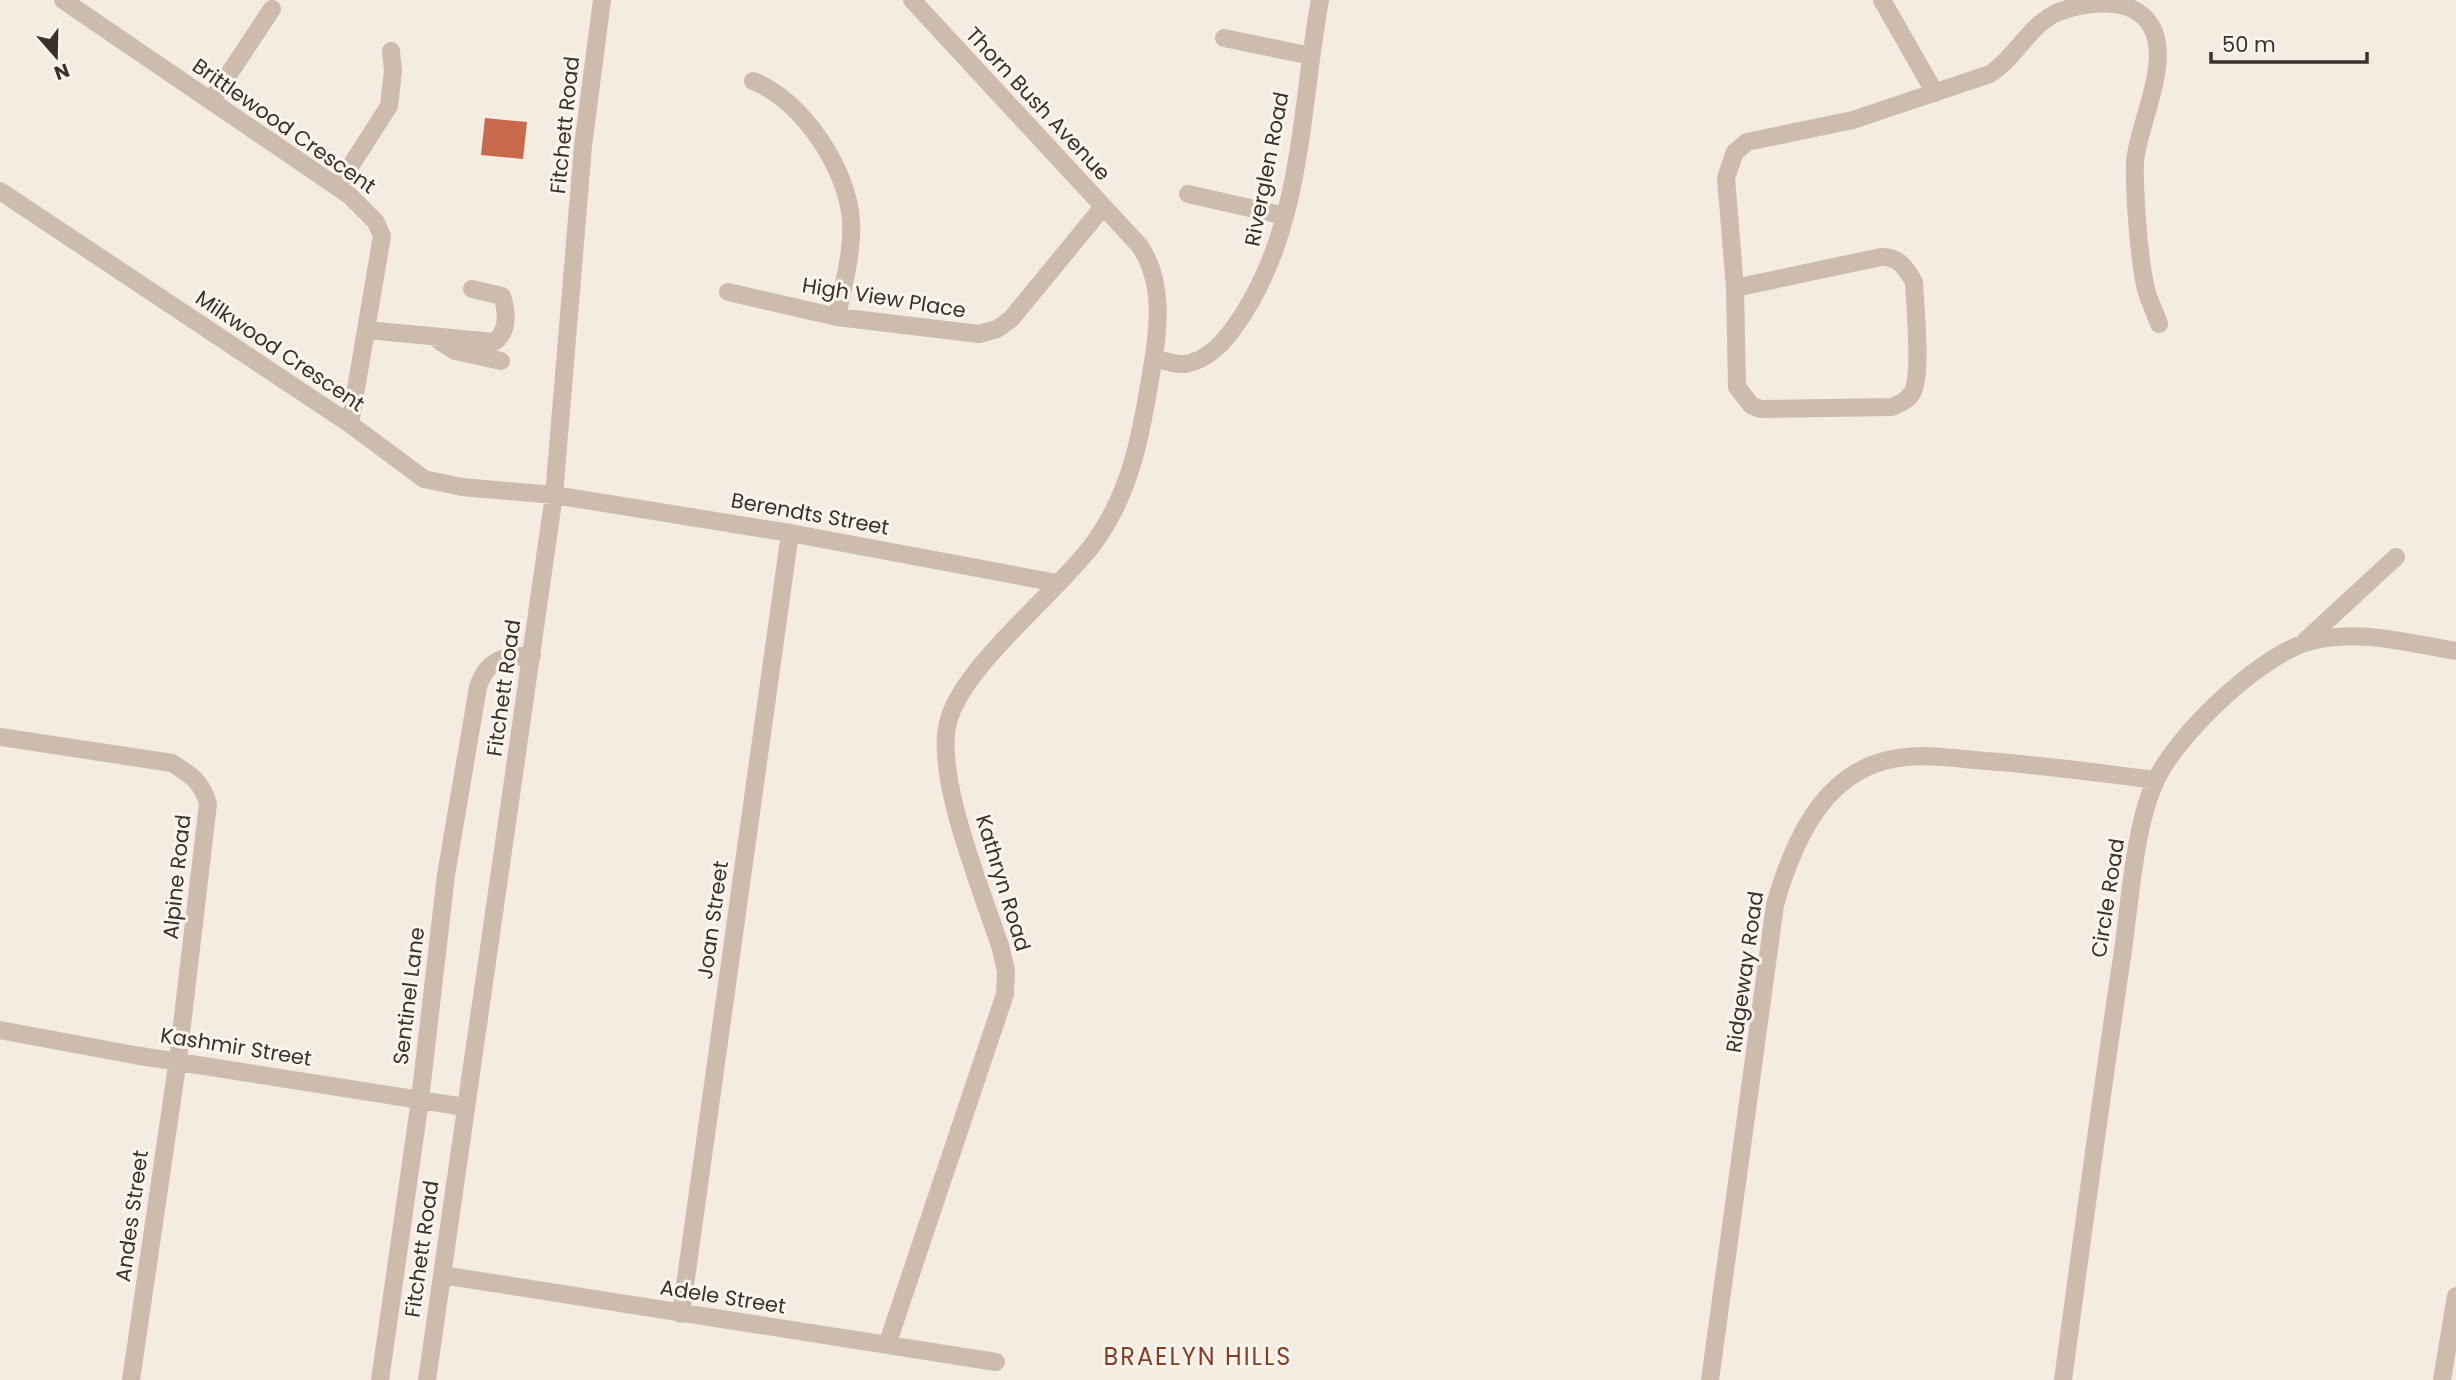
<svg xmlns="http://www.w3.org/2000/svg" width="2456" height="1380" viewBox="0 0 2456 1380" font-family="Poppins,sans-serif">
<rect width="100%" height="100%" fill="#f4ebe1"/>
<!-- building -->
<path fill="#c8694b" d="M485 118 527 122 523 159 481 155Z"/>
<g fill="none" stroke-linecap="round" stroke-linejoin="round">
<!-- minor -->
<path stroke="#cdbbac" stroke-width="18" d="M63 0 349 195 376 222 382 236 350 424
M1882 0 1935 93
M1224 38 1311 56
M753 81C802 100 848 169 851 221 853 252 843 286 837 317
M211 101 272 9
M337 187 389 106 393 71 391 51
M0 191 350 424 424 479 462 487 554 495 790 533 1057 583
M1188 194 1285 216
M1735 288 1881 257C1898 256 1906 268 1914 282 1915 306 1922 372 1913 391 1909 400 1901 403 1892 407L1760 409 1751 405 1737 387 1735 288 1726 178 1735 152 1747 142 1853 120 1990 74C2015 58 2029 26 2056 13 2078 4 2105 0 2128 7 2189 32 2138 118 2135 162 2134 192 2139 260 2146 289 2149 301 2155 312 2159 324
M728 292 837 317 979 334 997 329 1011 319 1103 207
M367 330 494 342C509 332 507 311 502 296L472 289
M438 340 455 351 501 361
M1154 358C1164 361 1175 365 1185 364 1209 360 1225 341 1238 322 1303 228 1300 109 1320 0
M2306 640 2396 557
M0 737 172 763C191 775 202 782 208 804L178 1059 131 1380
M0 1030 134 1055 465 1107
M442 1275 996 1362
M681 1314 790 533
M887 1345 1005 994 1006 971 1001 949C983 893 932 772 949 719 966 663 1058 592 1094 543 1132 491 1142 430 1152 368 1159 328 1164 280 1139 245L912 0
M380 1380 420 1100 446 875 478 687C488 657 503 658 532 655
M427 1380 554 495 583 146 602 0
M1710 1380 1775 905C1794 838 1827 763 1907 757 1933 754 1960 759 1986 761 2043 765 2099 773 2156 780
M2063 1380C2082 1239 2101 1097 2122 957 2130 905 2134 826 2156 780 2177 735 2256 659 2305 643 2353 627 2408 643 2456 651
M2442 1380 2456 1296"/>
</g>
<g text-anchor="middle" stroke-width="6" stroke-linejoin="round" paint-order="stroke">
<!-- street labels -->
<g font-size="21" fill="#3b302b" stroke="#fbf5ee">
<text transform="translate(1038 104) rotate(47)" y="7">Thorn Bush Avenue</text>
<text transform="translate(565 125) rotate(-84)" y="7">Fitchett Road</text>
<text transform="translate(284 126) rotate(35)" y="7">Brittlewood Crescent</text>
<text transform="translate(1267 169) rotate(-79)" y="7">Riverglen Road</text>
<text transform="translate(884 298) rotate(9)" y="7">High View Place</text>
<text transform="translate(280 351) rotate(34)" y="7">Milkwood Crescent</text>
<text transform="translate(810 514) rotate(10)" y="7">Berendts Street</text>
<text transform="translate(504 688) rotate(-82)" y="7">Fitchett Road</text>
<text transform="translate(177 877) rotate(-84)" y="7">Alpine Road</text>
<text transform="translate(1003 883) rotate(73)" y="7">Kathryn Road</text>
<text transform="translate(2108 898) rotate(-81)" y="7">Circle Road</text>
<text transform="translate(713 920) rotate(-82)" y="7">Joan Street</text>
<text transform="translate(1745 972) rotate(-82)" y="7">Ridgeway Road</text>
<text transform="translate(409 996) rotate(-83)" y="7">Sentinel Lane</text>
<text transform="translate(236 1047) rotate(9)" y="7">Kashmir Street</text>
<text transform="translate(132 1216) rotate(-82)" y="7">Andes Street</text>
<text transform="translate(422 1249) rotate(-82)" y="7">Fitchett Road</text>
<text transform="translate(723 1297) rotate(9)" y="7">Adele Street</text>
</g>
<!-- quarter labels -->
<g font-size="24" letter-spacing="2" fill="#8c3b22" stroke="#fbf5ee">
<text x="1198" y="1365">BRAELYN HILLS</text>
</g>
</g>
<!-- north arrow -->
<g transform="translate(56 56) rotate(160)" stroke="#fbf5ee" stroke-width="5" paint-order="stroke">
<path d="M0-5L12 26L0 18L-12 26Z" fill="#3b302b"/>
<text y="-10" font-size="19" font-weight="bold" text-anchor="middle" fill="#3b302b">N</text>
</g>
<!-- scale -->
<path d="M2211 52v10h156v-10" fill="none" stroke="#3b302b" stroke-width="3.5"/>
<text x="2222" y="52" font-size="21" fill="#3b302b" stroke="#fbf5ee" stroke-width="5" paint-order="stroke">50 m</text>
</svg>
